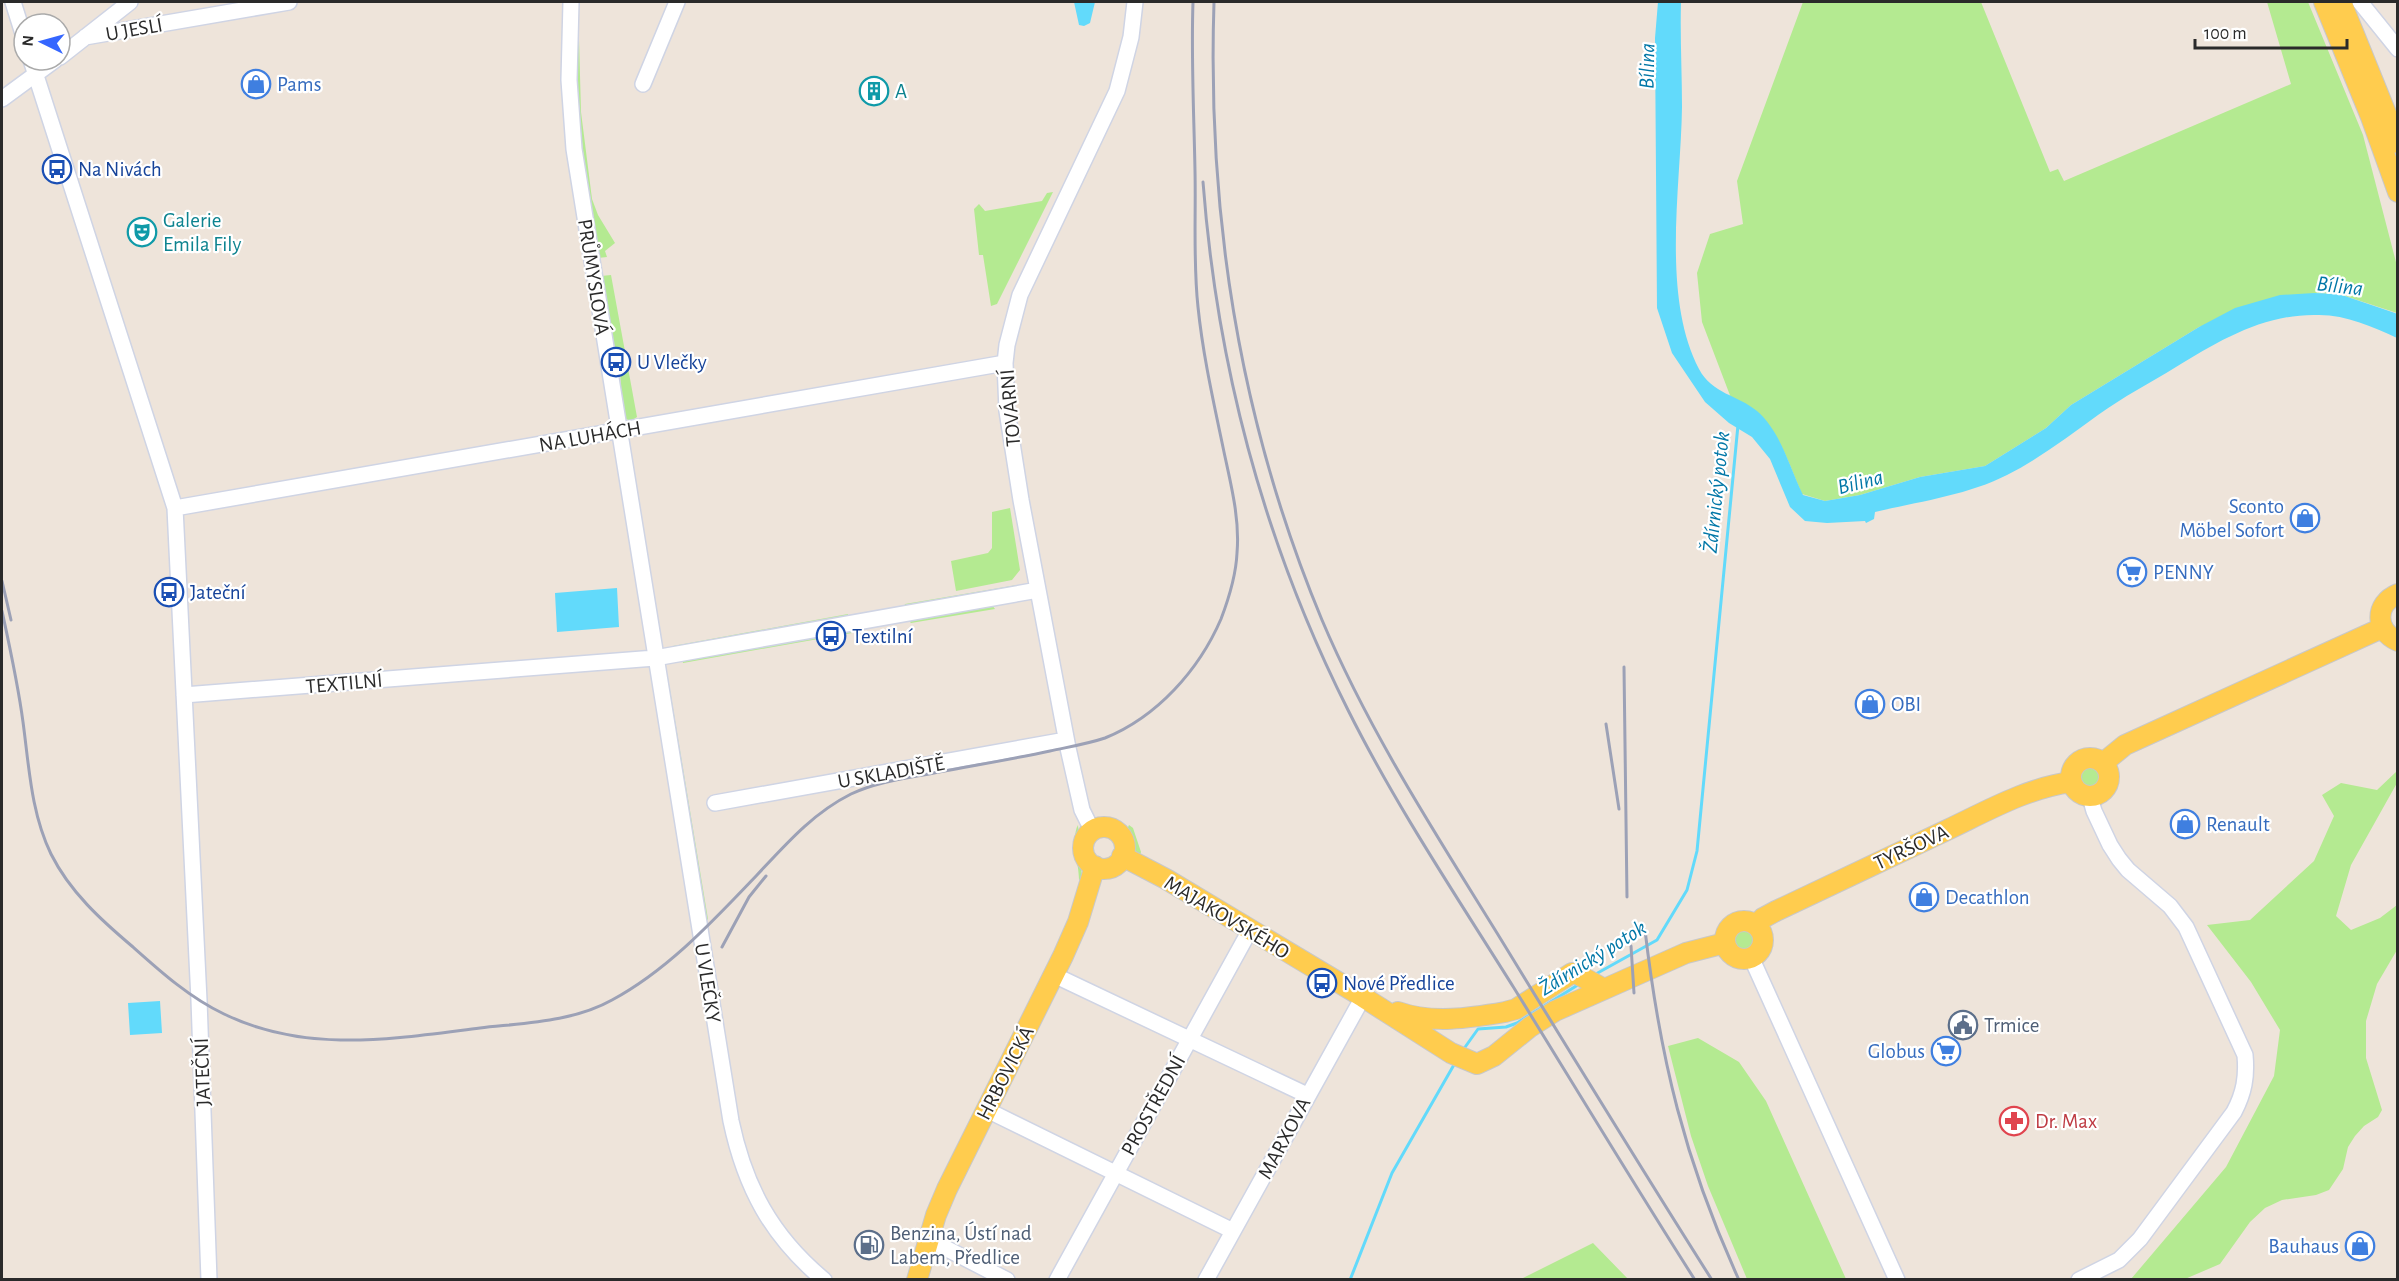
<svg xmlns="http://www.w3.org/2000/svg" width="2399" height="1281" viewBox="0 0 2399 1281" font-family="'Alegreya Sans',sans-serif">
<rect width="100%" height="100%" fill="#eee4da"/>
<!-- green -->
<path fill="#b4ea91" d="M563 2H565L576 196H574C561 132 560 67 563 2Z
M1803 2H1981L2050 172 2058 169 2064 181 2291 84 2267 2H2308L2363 135 2397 266V313L2339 294 2314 293 2199 327 2071 405 2046 428 1985 466 1920 477 1860 495 1825 501 1802 494C1785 456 1775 413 1731 398L1702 322 1697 273 1710 234 1743 224 1737 181Z
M579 39 581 112 592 199 598 215 615 243 605 251 607 257 598 258C587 186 576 114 576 40Z
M1053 192 997 304 991 306 983 255H979L974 209 979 204 985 211 1042 201 1047 193Z
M611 275 637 417 631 421 626 419 622 414 620 369 622 368 620 352H617L609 331 601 276Z
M1010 508 1020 570 1012 580 956 591 951 561 988 553 992 548V512Z
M1017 585V586L904 607 905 604Z
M992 605 995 609 911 623 907 619Z
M848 614V616L674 650 673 646Z
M847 630 852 633 683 663 682 659Z
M665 678H668L708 919 705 923Z
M2078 778a12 12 0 1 1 24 0a12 12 0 1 1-24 0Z
M2397 771V783L2351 865 2336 916 2351 930 2380 918 2397 905V950L2377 984 2366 1021V1058L2382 1110 2378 1117 2364 1126 2355 1136 2348 1147 2343 1169 2329 1190 2316 1195 2282 1200 2265 1208 2250 1222 2220 1264 2185 1279H2131L2226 1167 2274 1076 2280 1030 2251 982 2207 925 2250 920 2314 861 2334 816 2322 795 2341 783 2377 790Z
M1078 825 1082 878 1079 880C1079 865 1071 836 1078 825Z
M1129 825 1133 828 1141 852 1140 855C1131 848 1123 836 1129 825Z
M1732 939a11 11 0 1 1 22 0a11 11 0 1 1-22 0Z
M1698 1038 1739 1062 1766 1101 1846 1279H1747L1708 1186 1691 1136 1668 1046Z
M1593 1243 1628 1279H1521Z"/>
<!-- water -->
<path fill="#62dafb" d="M1074 2H1095L1090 23 1084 26 1079 25Z
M1658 2H1681C1680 37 1682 71 1682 107 1681 186 1661 296 1699 369 1712 394 1738 395 1757 411 1781 432 1789 466 1803 495L1825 501 1860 495 1920 477 1985 466 2046 428 2071 405 2199 327 2235 308 2280 295 2314 293 2339 294 2395 313 2397 314V338C2373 327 2347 315 2319 315 2266 313 2220 340 2176 367 2150 383 2123 397 2098 415 2068 437 2040 458 2007 475 1968 495 1917 502 1875 512L1874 519 1866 523 1865 521 1827 523 1805 521 1790 507 1770 459 1752 437 1729 423 1705 402 1672 353 1657 308 1655 38Z
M617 588 619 627 557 632 555 593Z
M160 1001 162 1033 130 1035 128 1003Z"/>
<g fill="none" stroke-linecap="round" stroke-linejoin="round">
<!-- stream -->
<path stroke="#62dafb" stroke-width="3" d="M1594 975 1657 940 1687 890 1697 851 1738 425
M1463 1050 1478 1029 1506 1027 1517 1023 1581 983
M1350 1280 1392 1173 1455 1063"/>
<!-- minor casing -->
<g stroke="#cfd4e4" stroke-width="18">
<path id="minor" d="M13 2 24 37
M571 2 569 80 574 149 731 1121C745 1187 771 1236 824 1280
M2360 2 2398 49
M85 37 289 2
M60 57 130 2
M31 60 175 508 199 1000 209 1280
M643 84 677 2
M2 99 55 60
M175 508 1005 363
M184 695 655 658 1038 590
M715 803 1066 740
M1092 830 1082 810 1068 748 1021 500 1007 411 1005 363 1007 345 1020 295 1117 91 1131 37 1135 2
M1751 957 1897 1280
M1054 975 1307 1095
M987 1110 1233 1231
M928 1239 1007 1280
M1057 1280 1250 930
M1206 1280 1363 997
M2079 1280 2119 1260 2140 1239 2234 1112C2244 1093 2247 1077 2245 1055L2186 927 2170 906 2128 870 2119 859 2110 845 2094 811 2090 797"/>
</g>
<!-- major casing -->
<g stroke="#c8c8c8" stroke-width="22">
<path id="major" d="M2324 2 2371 117 2398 192
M2341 2 2398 143
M2398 594C2374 604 2375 631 2398 641
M2071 777a19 19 0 1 1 38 0a19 19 0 1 1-38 0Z
M2103 763 2125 745 2382 628
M1083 848a21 21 0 1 1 42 0a21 21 0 1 1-42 0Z
M1122 856 1166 879 1363 997 1451 1053 1477 1064 1494 1056 1530 1027 1555 1011 1686 953 1725 943
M1725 940a19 19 0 1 1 38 0a19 19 0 1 1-38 0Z
M1756 925 1763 918 1776 911C1833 884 1890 857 1947 830 1987 811 2027 788 2071 782
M1398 1012C1432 1024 1470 1018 1505 1012L1516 1009 1572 973 1579 975 1604 989
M917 1280 936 1215 947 1189 1063 956 1078 922 1095 866"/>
</g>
<!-- minor -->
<use href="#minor" stroke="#fff" stroke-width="15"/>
<!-- major -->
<use href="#major" stroke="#ffcc4e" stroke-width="20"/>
<!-- rail -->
<path stroke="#9ca1b6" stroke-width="3" d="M1214 2C1207 216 1239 421 1322 620 1369 731 1434 831 1497 933 1568 1049 1639 1165 1712 1280
M1203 182C1217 366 1265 545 1348 710 1396 806 1457 897 1514 988 1574 1085 1633 1183 1695 1280
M2 581 11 620
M2 611C10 648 18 684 23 722 29 766 31 813 51 854 70 892 101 920 133 947 161 972 190 998 224 1014 307 1054 392 1039 480 1028 523 1023 573 1022 612 1000 668 970 714 920 757 875 786 844 813 813 851 794 878 781 909 778 939 772 976 765 1013 759 1050 751 1068 747 1087 744 1105 738 1157 717 1199 670 1221 619 1229 598 1236 575 1237 553 1240 519 1231 485 1224 452 1214 404 1203 356 1198 307 1193 262 1196 217 1195 171 1194 115 1191 58 1193 2
M1624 667 1627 897
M1606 724 1619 809
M1645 930C1660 1058 1685 1162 1739 1280
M1631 946 1634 993
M722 947 749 897 766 876"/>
</g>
<!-- icons -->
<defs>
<g id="shop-ring" transform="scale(1.5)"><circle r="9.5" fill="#fff" stroke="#3f7fe0" stroke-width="1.5"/><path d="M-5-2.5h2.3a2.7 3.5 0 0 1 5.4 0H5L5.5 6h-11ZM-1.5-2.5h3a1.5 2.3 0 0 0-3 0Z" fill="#3f7fe0"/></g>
<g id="building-ring" transform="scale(1.5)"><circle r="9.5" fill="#fff" stroke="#0f9aa8" stroke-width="1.5"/><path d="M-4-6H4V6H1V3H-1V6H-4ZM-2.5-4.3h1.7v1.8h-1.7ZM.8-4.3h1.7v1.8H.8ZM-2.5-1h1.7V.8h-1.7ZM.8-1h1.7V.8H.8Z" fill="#0f9aa8"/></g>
<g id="bus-ring" transform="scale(1.5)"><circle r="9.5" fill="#fff" stroke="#1a4fb4" stroke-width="1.5"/><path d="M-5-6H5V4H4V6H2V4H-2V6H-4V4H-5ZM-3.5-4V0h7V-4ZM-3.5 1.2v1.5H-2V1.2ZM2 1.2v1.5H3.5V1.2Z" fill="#1a4fb4"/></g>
<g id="theatre-ring" transform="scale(1.5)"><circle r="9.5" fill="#fff" stroke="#0f9aa8" stroke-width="1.5"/><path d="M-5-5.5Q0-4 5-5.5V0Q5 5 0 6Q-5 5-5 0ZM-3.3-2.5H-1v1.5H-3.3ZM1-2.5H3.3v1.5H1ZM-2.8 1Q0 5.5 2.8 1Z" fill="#0f9aa8"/></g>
<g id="supermarket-ring" transform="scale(1.5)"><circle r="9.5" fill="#fff" stroke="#3f7fe0" stroke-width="1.5"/><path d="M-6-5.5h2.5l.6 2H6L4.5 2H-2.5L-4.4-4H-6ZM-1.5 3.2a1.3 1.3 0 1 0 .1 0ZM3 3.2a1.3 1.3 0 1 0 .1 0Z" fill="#3f7fe0"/></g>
<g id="civic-ring" transform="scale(1.5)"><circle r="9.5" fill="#fff" stroke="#5c6f8a" stroke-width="1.5"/><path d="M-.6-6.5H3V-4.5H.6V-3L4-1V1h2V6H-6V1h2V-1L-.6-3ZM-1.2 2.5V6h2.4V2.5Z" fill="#5c6f8a"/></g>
<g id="pharmacy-ring" transform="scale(1.5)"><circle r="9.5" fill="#fff" stroke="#e0444e" stroke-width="1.5"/><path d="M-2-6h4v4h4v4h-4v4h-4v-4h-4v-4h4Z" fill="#e0444e"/></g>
<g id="fuel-ring" transform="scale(1.5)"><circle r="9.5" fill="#fff" stroke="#5c6f8a" stroke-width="1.5"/><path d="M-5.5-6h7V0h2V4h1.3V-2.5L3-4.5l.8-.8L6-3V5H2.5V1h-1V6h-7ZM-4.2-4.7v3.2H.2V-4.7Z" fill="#5c6f8a"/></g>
</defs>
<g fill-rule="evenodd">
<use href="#shop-ring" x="256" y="84"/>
<use href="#building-ring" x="874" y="91"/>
<use href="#bus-ring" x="57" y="169"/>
<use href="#theatre-ring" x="142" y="232"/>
<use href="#bus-ring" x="616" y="362"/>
<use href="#shop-ring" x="2305" y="518"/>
<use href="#supermarket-ring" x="2132" y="572"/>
<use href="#bus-ring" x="169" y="592"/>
<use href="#bus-ring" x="831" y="636"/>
<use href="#shop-ring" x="1870" y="704"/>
<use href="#shop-ring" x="2185" y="824"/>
<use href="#shop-ring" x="1924" y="897"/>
<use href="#bus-ring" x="1322" y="983"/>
<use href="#civic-ring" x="1963" y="1025"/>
<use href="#supermarket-ring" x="1946" y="1051"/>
<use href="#pharmacy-ring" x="2014" y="1121"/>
<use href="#fuel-ring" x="869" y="1245"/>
<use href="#shop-ring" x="2360" y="1246"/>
</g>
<g text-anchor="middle" stroke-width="4.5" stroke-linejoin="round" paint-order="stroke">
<!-- street labels -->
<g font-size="21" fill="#2a2a2a" stroke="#fff">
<text transform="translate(134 29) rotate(-10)" y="7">U JESLÍ</text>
<text transform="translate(594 277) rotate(81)" y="7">PRŮMYSLOVÁ</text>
<text transform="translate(1010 408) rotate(-95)" y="7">TOVÁRNÍ</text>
<text transform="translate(590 436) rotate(-10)" y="7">NA LUHÁCH</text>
<text transform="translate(344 683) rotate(-5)" y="7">TEXTILNÍ</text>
<text transform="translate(891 772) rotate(-10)" y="7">U SKLADIŠTĚ</text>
<text transform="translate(1911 847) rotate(-25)" y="7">TYRŠOVA</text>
<text transform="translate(1227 917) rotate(31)" y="7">MAJAKOVSKÉHO</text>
<text transform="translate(708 983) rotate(81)" y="7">U VLEČKY</text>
<text transform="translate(202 1072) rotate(-92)" y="7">JATEČNÍ</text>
<text transform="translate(1005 1073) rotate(-63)" y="7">HRBOVICKÁ</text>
<text transform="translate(1153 1105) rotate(-61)" y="7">PROSTŘEDNÍ</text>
<text transform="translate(1284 1138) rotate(-62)" y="7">MARXOVA</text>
</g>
<!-- shop labels -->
<g font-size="21" fill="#366cbe" stroke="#fff" text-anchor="start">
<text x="277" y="91">Pams</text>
<text x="2284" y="513" text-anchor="end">Sconto<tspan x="2284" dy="24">Möbel Sofort</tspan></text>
<text x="2153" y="579">PENNY</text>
<text x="1891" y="711">OBI</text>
<text x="2206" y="831">Renault</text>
<text x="1945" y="904">Decathlon</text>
<text x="1925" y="1058" text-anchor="end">Globus</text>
<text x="2339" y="1253" text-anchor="end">Bauhaus</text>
</g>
<!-- culture labels -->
<g font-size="21" fill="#0d838f" stroke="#fff" text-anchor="start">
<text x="895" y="98">A</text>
<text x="163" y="227">Galerie<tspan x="163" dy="24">Emila Fily</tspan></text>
</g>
<!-- transit labels -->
<g font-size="21" fill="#164399" stroke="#fff" text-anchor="start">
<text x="78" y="176">Na Nivách</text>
<text x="637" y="369">U Vlečky</text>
<text x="190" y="599">Jateční</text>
<text x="852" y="643">Textilní</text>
<text x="1343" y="990">Nové Předlice</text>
</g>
<!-- service labels -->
<g font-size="21" fill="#4e5e75" stroke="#fff" text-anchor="start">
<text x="1984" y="1032">Trmice</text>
<text x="890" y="1240">Benzina, Ústí nad<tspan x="890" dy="24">Labem, Předlice</tspan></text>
</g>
<!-- health labels -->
<g font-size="21" fill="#be3a42" stroke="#fff" text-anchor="start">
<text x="2035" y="1128">Dr. Max</text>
</g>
<!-- water labels -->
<g font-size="22" font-style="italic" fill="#0077a7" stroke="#fff">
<text transform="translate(1646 66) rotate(-89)" y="8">Bílina</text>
<text transform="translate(2340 285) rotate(7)" y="8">Bílina</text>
<text transform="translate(1860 481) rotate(-14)" y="8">Bílina</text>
<text transform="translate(1715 492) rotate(-84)" y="8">Ždírnický potok</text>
<text transform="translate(1592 957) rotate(-32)" y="8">Ždírnický potok</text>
</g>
</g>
<!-- border -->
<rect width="2399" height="1281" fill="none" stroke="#2a2a2a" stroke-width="6"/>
<!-- north arrow -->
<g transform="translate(42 42) rotate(275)"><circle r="28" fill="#ffffff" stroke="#aaaaaa" stroke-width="1.5"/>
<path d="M0-4.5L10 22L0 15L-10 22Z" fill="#3566ff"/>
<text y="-9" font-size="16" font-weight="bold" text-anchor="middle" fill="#2a2a2a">N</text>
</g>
<!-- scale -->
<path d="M2195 39v9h152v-9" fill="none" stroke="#2a2a2a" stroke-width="3"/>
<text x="2204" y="39" font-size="18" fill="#2a2a2a" stroke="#ffffff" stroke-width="4.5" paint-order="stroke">100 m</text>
</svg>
